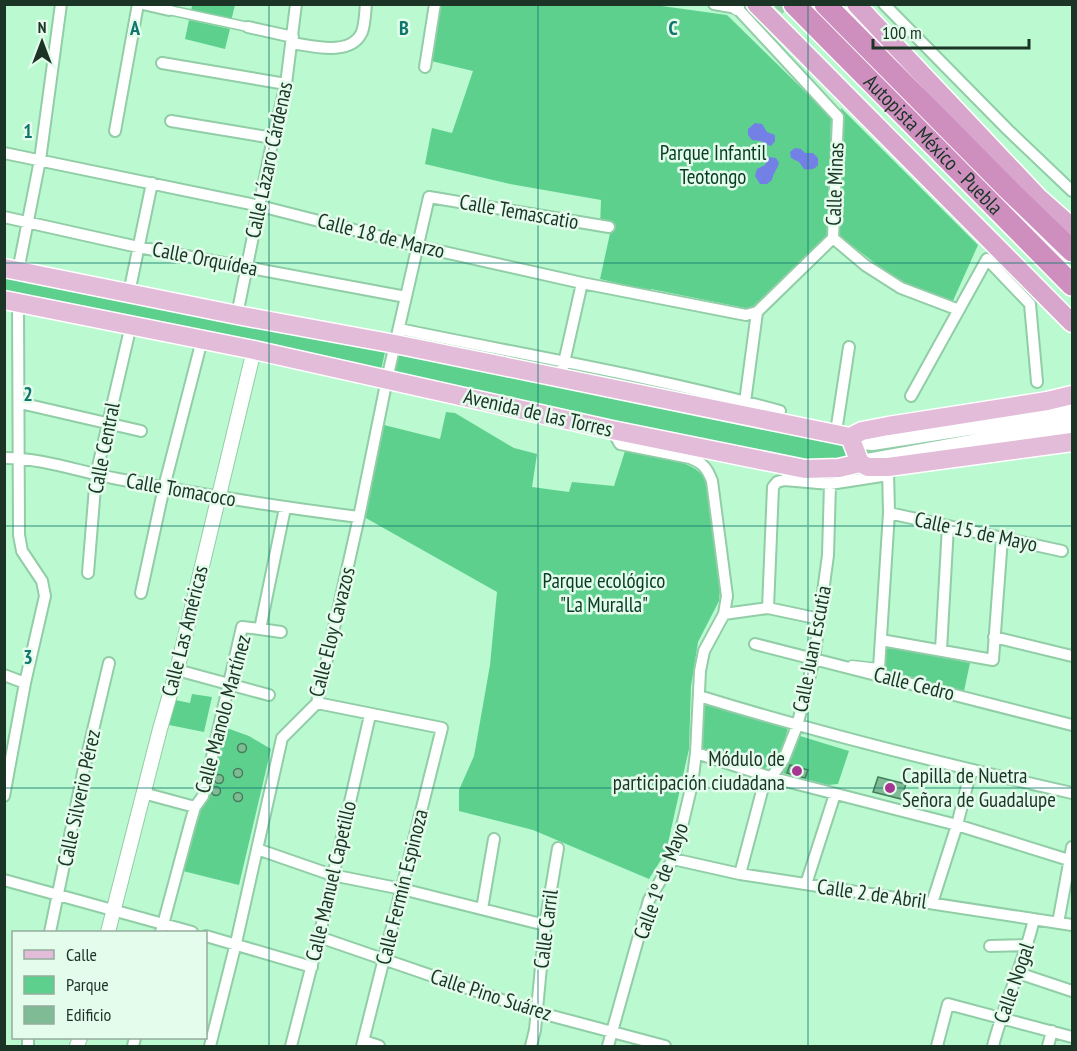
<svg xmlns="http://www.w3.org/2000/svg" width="1077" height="1051" viewBox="0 0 1077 1051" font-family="'PT Sans Narrow',sans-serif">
<rect width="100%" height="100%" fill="#bbf9d0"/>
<!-- green -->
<path fill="#5dd08e" d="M647 4 727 15 831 117 828 236 750 309 651 289 650 291 600 279 611 229 600 227 601 200 510 184 425 164 432 128 452 133 473 71 431 61 439 5Z
M192 5H235L231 21 191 12Z
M189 20 230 29 225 49 185 39Z
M841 108 978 245 952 303 904 285 838 235Z
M4 270 382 347 385 352 381 370 5 297Z
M401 351 829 438 849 447 848 461 807 465 392 376 397 354Z
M446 412 455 413 514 448 537 454 532 487 569 492 572 482 614 486 625 451C647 456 694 458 705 479L721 579 719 601 698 642 691 686 689 749 666 852 649 879 533 830 459 811V790L474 756 490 665 497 592 364 517 384 425 440 439Z
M882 645 970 663 964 691 881 669Z
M192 694 212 697 204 732 169 725 175 700 190 703Z
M704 702 788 728 781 754 763 770 701 751Z
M224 727 249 736 271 749 239 885 183 871 198 814 207 801Z
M800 736 849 751 838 784 828 785 783 773Z"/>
<!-- water -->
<path fill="#7380e5" d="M755 123 762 124 767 132 775 135V141L771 146 765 144 761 141 752 140 748 135V129Z
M795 148 801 149 805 153H813L818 158V165C814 170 811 170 804 169L799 162 791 158 790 152Z
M769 157 776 158 779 163C777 170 773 173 772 180L767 184H760L755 176 757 169 765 165Z"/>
<!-- building -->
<path fill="#7fbb95" stroke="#447e5b" stroke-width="1.5" d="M237.5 748a4.5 4.5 0 1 1 9 0a4.5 4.5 0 1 1-9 0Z
M790 765 808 770 805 778 787 773Z
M233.5 773a4.5 4.5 0 1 1 9 0a4.5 4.5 0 1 1-9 0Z
M214.5 779a4.5 4.5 0 1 1 9 0a4.5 4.5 0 1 1-9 0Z
M878 777 906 784 901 799 873 792Z
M211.5 791a4.5 4.5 0 1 1 9 0a4.5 4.5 0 1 1-9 0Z
M233.5 797a4.5 4.5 0 1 1 9 0a4.5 4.5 0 1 1-9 0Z"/>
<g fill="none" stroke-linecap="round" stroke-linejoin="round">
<!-- minor-tunnel -->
<path stroke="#9bd2ae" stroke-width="10" stroke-dasharray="10 5" stroke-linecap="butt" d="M769 22 784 4"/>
<!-- pedestrian casing -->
<g stroke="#91cda6" stroke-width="11">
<path id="pedestrian" d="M169 10 248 27
M852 665 879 668"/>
</g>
<!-- minor casing -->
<g stroke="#91cda6" stroke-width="14">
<path id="minor" d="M143 4 169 10
M714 4 737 8 838 117 833 238 757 312 745 402
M884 4 1008 130 1072 191
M248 27 293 37
M292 43C312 46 351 57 362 32 365 24 365 13 366 4
M162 63 286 84
M425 67 435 4
M171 121 273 138
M115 131 138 4
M4 153 260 206 417 246 582 283 746 315 757 312
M4 217 138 247 406 297
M833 238 865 265 901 288 959 310
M18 271 40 160 61 4
M129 293 152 183
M237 315 273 138 286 84 296 4
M399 329C525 355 656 377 780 411
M563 367 582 283
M911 396 987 259 1030 304 1037 382
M20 403 141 431
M836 432 849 347
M4 458C43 458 80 472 118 479 198 494 278 507 359 517
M889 513 1062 551
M88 573 96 475 131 325
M141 593 164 487 202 340
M768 608 773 487 777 482 784 480 830 484 888 475
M724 614 768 608 820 619
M260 629 281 632
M994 637 1072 656
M881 640 993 660 1002 538
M755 644 1072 725
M941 650 948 526
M879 668 889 513 888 470
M177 670 269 695
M4 675 25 683
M699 696C822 734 947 765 1072 793
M317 703 442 728 362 1046
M696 753 770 777 957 825 1072 861
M143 793 195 807
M4 796 25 683 45 596 42 581 22 551 19 535 18 303
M257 849 332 875 402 889 545 925
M673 859 740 874 1072 925
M740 874 762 791 784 759 797 726 814 659 828 555 830 484
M4 880 192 932
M806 884 835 794
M932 903 957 825 971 770
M482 909 494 839
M1058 923 1072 847
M50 932 84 768 109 663
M161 932 190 824 195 807 203 796 242 627 260 629 285 508
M206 936 312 967
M319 937 537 1012 665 1046
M990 946 1028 945
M1018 973 1072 991
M364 1041 379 1046
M28 1046V1038
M133 1046 135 1038
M210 1046 236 943 282 738 317 703 359 517 387 379 429 197 609 227
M291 1046 319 937 370 715
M531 1046 535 1030 545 925 558 848
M608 1046 649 900 673 859 683 822 692 784 696 753 700 671 704 651 724 614 727 596 712 481C707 468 703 463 690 458L620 444 612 430
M937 1046 948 1004 1072 1037
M993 1046C1004 1003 1024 963 1034 919
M1048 1046 1052 1031"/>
</g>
<!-- tertiary casing -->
<g stroke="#91cda6" stroke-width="16">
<path id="tertiary" d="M734 4 737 8
M108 932 160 729 177 670 254 350
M77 1046 80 1038"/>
</g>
<!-- secondary casing -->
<g stroke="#91cda6" stroke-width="20">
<path id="secondary" d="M850 437 863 441 872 442 1072 411
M866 462 1072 425"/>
</g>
<!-- primary casing -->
<g stroke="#fff" stroke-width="21">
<path id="primary" d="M4 268 237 315 395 344 850 437
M4 300 254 350 612 430 805 469 839 468 860 463
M850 437 860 463 868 467H888L1072 442
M850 437 862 431 888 426 1047 401 1072 395"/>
</g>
<!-- trunk casing -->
<g stroke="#fff" stroke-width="21">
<path id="trunk" d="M756 4 1072 323
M856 4 1038 197 1072 227"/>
</g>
<!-- motorway casing -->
<g stroke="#fff" stroke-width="24">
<g id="motorway">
<path id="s1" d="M794 4 1072 285"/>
<path d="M825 4 1008 189 1072 251"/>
</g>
</g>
<!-- pedestrian -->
<use href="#pedestrian" stroke="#fff" stroke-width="8"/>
<!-- minor -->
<use href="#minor" stroke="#fff" stroke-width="10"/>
<!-- tertiary -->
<use href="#tertiary" stroke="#fff" stroke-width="14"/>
<!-- secondary -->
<use href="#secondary" stroke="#fff" stroke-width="16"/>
<!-- primary -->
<use href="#primary" stroke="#e2bcd9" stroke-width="18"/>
<!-- trunk -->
<use href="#trunk" stroke="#d8a6cc" stroke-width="18"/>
<!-- motorway -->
<use href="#motorway" stroke="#ce8fbf" stroke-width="21"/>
</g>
<!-- grid -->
<path fill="none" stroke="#0f766e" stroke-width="1.5" stroke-opacity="0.55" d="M269 4V1046M538 4V1046M808 4V1046M4 263H1072M4 526H1072M4 788H1072"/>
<!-- markers -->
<g fill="#a73692" stroke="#e4fceb" stroke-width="2">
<circle cx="797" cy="771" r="6"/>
<circle cx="890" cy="788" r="6"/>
</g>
<g text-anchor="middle" stroke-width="5" stroke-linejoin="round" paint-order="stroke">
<!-- street labels -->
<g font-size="21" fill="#1b3425" stroke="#e4fceb">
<text dy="7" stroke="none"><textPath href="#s1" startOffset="198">Autopista México - Puebla</textPath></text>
<text transform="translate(269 160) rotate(-78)" y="7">Calle Lázaro Cárdenas</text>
<text transform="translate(835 184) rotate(-88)" y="7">Calle Minas</text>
<text transform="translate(519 212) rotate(10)" y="7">Calle Temascatio</text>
<text transform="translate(381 236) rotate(14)" y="7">Calle 18 de Marzo</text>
<text transform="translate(205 259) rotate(11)" y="7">Calle Orquídea</text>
<text transform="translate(538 413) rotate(13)" y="7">Avenida de las Torres</text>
<text transform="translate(104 448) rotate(-79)" y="7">Calle Central</text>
<text transform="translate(181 490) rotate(10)" y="7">Calle Tomacoco</text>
<text transform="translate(976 532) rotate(12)" y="7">Calle 15 de Mayo</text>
<text transform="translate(185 631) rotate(-76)" y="7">Calle Las Américas</text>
<text transform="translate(332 632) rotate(-76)" y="7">Calle Eloy Cavazos</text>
<text transform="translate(812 649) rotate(-79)" y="7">Calle Juan Escutia</text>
<text transform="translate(914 684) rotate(14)" y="7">Calle Cedro</text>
<text transform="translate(223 714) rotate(-75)" y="7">Calle Manolo Martínez</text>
<text transform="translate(79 798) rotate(-78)" y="7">Calle Silverio Pérez</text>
<text transform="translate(331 881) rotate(-77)" y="7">Calle Manuel Capetillo</text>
<text transform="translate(661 881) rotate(-70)" y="7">Calle 1º de Mayo</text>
<text transform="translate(402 887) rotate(-76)" y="7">Calle Fermín Espinoza</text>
<text transform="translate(872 894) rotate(8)" y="7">Calle 2 de Abril</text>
<text transform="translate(546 929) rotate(-83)" y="7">Calle Carril</text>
<text transform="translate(1014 983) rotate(-71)" y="7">Calle Nogal</text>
<text transform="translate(491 995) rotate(18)" y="7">Calle Pino Suárez</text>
</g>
<!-- park labels -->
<g font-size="21" fill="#063c22" stroke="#e4fceb">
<text x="713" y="160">Parque Infantil<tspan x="713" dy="24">Teotongo</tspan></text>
<text x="604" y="588">Parque ecológico<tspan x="604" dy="24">"La Muralla"</tspan></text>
</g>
<!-- poi labels -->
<g font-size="21" fill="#1b3425" stroke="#e4fceb" text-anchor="end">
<text x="785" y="766">Módulo de<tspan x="785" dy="24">participación ciudadana</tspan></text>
<text x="902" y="783" text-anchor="start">Capilla de Nuetra<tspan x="902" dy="24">Señora de Guadalupe</tspan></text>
</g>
</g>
<g font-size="20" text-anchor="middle" font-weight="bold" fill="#0f766e" stroke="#e4fceb" stroke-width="5" stroke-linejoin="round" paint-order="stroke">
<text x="135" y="35">A</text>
<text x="404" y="35">B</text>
<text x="673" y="35">C</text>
<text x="28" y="138">1</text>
<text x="28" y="401">2</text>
<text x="28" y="664">3</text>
</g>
<!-- border -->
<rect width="1077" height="1051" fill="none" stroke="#1b3425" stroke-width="12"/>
<!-- legend -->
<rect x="12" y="931" width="195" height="108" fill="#e4fceb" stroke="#94ac9c" stroke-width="1.5"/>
<rect x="24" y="950" width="30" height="9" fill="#e2bcd9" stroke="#94ac9c" stroke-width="1.5"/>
<text x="66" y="961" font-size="18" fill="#1b3425">Calle</text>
<rect x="24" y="976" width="30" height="18" fill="#5dd08e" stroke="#94ac9c" stroke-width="1.5"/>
<text x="66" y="991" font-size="18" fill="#1b3425">Parque</text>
<rect x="24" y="1006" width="30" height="18" fill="#7fbb95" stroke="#94ac9c" stroke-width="1.5"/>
<text x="66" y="1021" font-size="18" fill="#1b3425">Edificio</text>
<!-- north arrow -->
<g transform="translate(42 42)" stroke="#e4fceb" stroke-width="4.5" paint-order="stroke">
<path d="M0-4.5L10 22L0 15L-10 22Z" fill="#1b3425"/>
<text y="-9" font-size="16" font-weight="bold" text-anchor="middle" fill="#1b3425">N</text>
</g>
<!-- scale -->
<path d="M873 39v9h156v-9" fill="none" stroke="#1b3425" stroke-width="3"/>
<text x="882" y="39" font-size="18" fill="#1b3425" stroke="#e4fceb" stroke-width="4.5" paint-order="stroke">100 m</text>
</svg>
